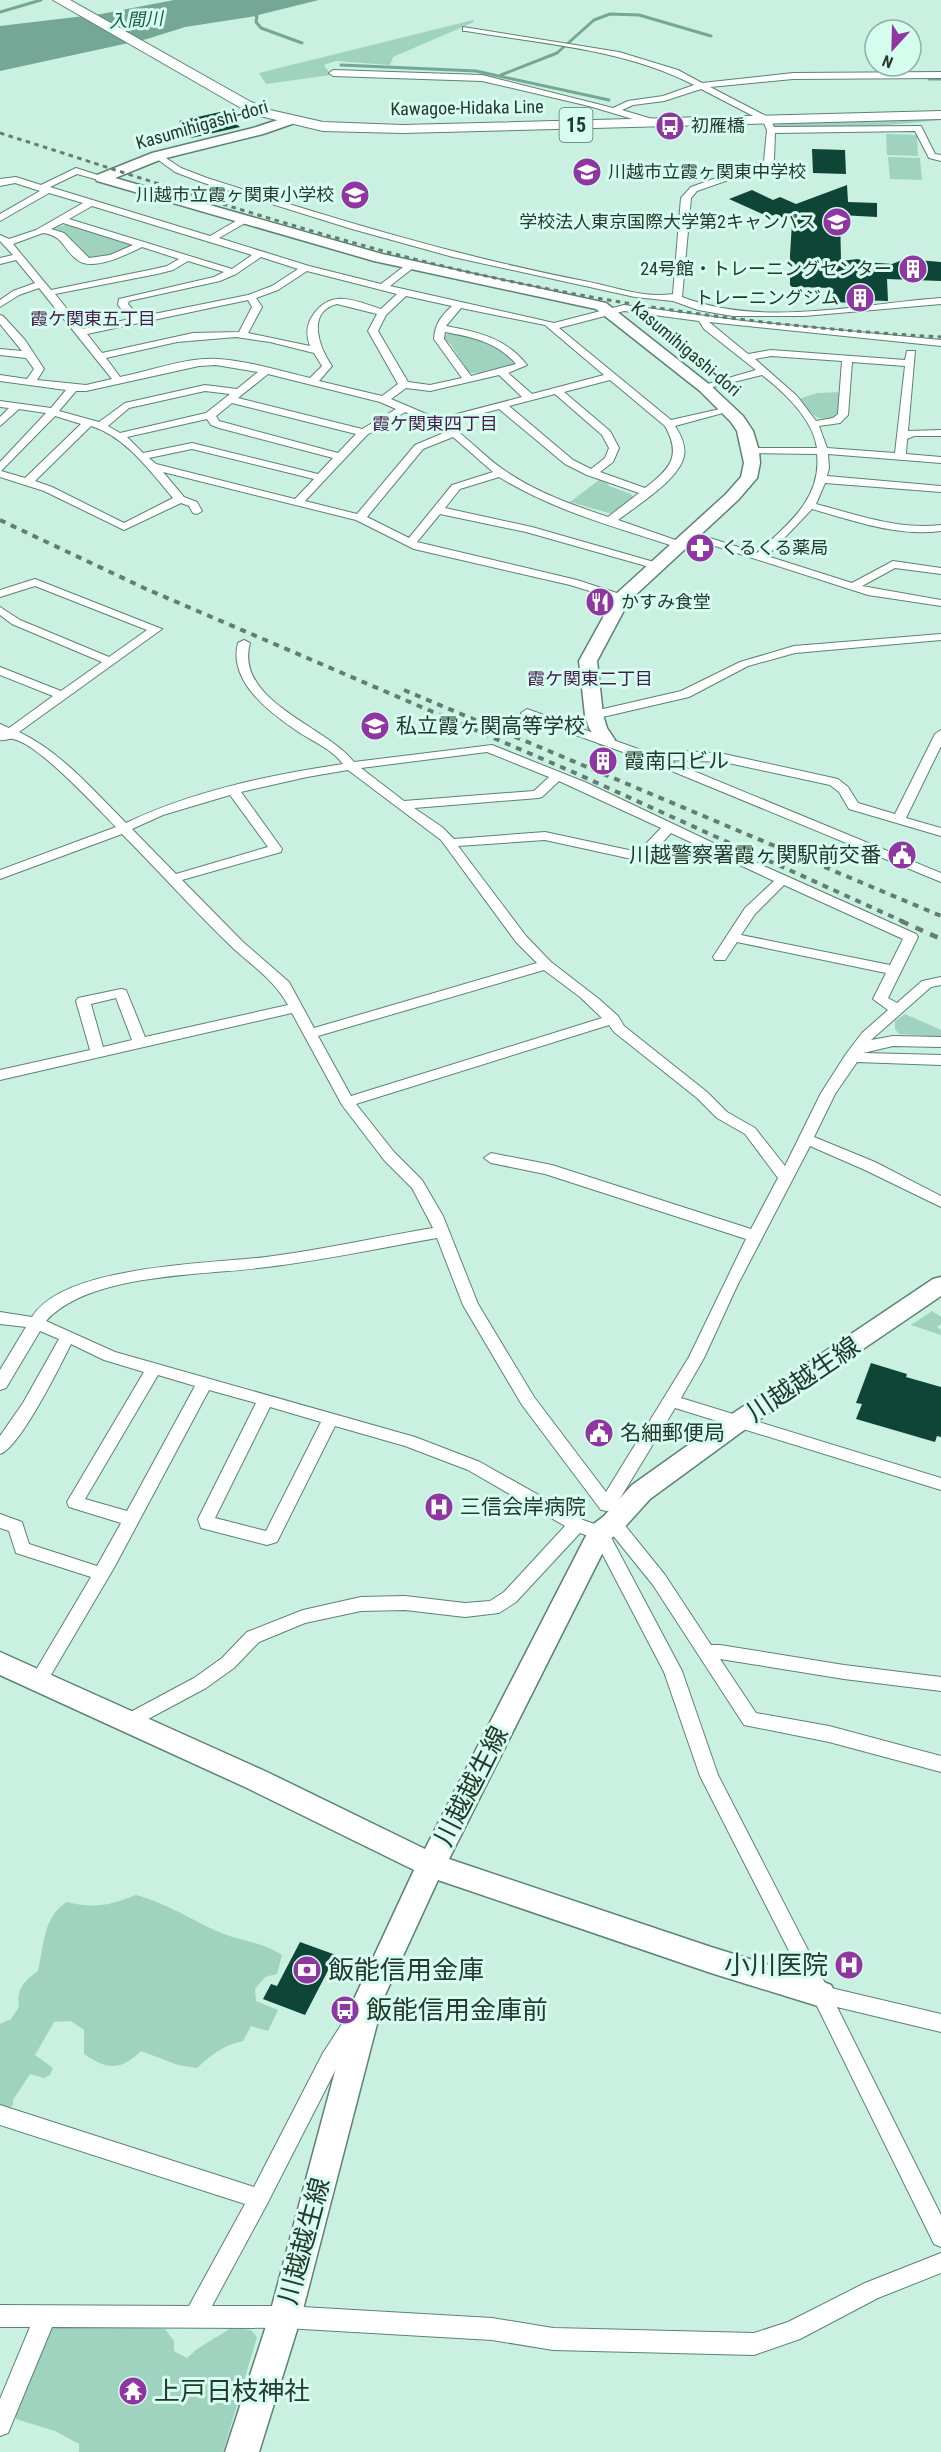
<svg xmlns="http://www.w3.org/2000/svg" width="941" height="2452" viewBox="0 0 941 2452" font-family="'Roboto Condensed','Noto Sans JP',sans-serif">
<rect width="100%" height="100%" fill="#c9f0e1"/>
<!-- green -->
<path fill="#9fd3c0" d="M473 20 474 22 393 57 390 65 336 61 324 65 331 75 266 84 259 73Z
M941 118V120L877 126H774L773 124 775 122Z
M886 134 917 135 918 156 887 155Z
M888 157 920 158 922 180 890 179Z
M68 224 129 243 131 246 110 256 90 259 75 242 53 229Z
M452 333 482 339 502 349 500 351 517 364 486 371 485 373H469L450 343H446L442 336Z
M841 392 838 414 835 418C813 422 813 413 799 399L817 393Z
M599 480 608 484 609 486 631 494 633 497 612 514 570 502Z
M905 1014 941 1030V1037L899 1034 895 1029V1021Z
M932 1311 941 1317V1324L937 1327 941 1330V1335L911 1325Z
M136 1895C169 1904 191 1920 221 1933 241 1941 265 1943 282 1955L277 1974 265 1977 255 1989 256 2001 278 2010 268 2031 251 2026 243 2041C224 2045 212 2054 197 2068L178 2065 141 2051C120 2071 108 2070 84 2054V2030L71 2021 54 2022 35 2055 53 2068 50 2075 44 2078 30 2074 13 2100V2105L9 2108 0 2106V2024L11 2019 19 2007C16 1989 24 1981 38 1971 44 1946 43 1916 67 1902 95 1909 110 1905 136 1895Z
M73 2326 165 2329 174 2341V2351L187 2358 197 2349 231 2328 251 2330 257 2337 223 2452H79V2444L55 2431 16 2419V2405L49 2329Z"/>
<!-- water -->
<path fill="#74a795" d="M174 0H319L250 17 185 27 147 39 0 71V26L101 14Z"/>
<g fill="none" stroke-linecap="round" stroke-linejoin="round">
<!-- stream -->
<path stroke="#74a795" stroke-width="3" d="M0 12 41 0
M252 14 257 16 256 22 261 28 302 43
M341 65 476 71 609 100
M501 75 557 53 594 20 610 14 639 15 711 36
M929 79H941"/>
</g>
<!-- building -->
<path fill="#0f4536" d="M220 112 240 127 191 138 177 126 184 125 179 121Z
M812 149 845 150 846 174 813 173Z
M847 185 848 202 877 203V217L840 215 841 261 858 259 865 262 892 264 905 259 941 262V281L887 279 888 301 854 300V303L832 302V288L792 287 790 285V255L792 223 776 214 769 217 729 199 752 190 773 200 780 197 796 204Z
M871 1363 907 1374 906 1377 941 1387V1437L937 1436 935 1442 856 1419 862 1404 856 1403Z
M300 1942 336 1955 305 2015 263 1999 271 1984 277 1986Z"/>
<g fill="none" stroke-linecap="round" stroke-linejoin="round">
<!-- street casing -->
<g stroke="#5d8275" stroke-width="2">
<path id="street" d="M463 27 619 52 678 70 702 83 793 73 941 72V78L793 79 710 87 770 118 774 127 921 126 935 154 941 155V161L929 158 915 131 775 133 774 159 771 165 697 191 691 198 682 297C763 328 857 304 941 298V304L804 316H733L698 310 673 301 635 297 453 257 352 229 201 182 175 172 153 156 160 154 181 168 207 178C331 218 456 256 584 281 612 286 645 299 673 294L681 198 691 187 764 161 767 130 763 121 701 89 664 101 633 105 622 110 659 121 660 123 656 126 589 106 482 81 333 76 329 73 333 70 482 75 613 108 628 101 663 96 694 85C625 49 543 44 466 31H463Z
M76 168 107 178 102 181 77 174 50 187 210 236 241 218H247V222L219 238 309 266 381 284 407 264H413V268L390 286 554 323 624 305 743 321 941 340V346L709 322 748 354 771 350 905 360 907 351H915L908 431 941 430V436H914L907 439 906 454 941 457V463L828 454 829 468 827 476 941 486V492L825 483 816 504C858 515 898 530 941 525V531C897 537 855 521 812 509L767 556 852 583 893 561 941 568V574L895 568 862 586 941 600V606L868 595 687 537 685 535 691 532 757 553C787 525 822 499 817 454L747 453 746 451 751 448H817C813 419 784 392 762 375L701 390V386L756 370 704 329 699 321 624 311 559 328 671 420 729 407 734 410 675 426C681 435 686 445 684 456 679 480 636 506 618 520L684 543V547H676C616 527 554 511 499 477L460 489 445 508 532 527 661 564V568H653L526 532 440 514 417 542 577 580 626 596V600L622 601 570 585 414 549 356 520 163 472 184 497 197 502 202 511 197 514 193 513 189 506 181 503 124 530 44 491 0 477V462L46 413 19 409 0 426V417L9 408 0 407V401L51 408 66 390 0 381V375L27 379 34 369 26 358 0 355V349L22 351 0 324V315L3 316 25 340 44 369 37 380 86 385 112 379 39 288 19 295 0 307V300L13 291 35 283 16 260 0 264V258L13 255 0 241V235L9 239 36 230 83 203 49 193 0 221V214L40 191 15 183 0 186V179L16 177 41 185ZM92 206 252 255 232 269 69 219ZM63 223 133 245 110 255 89 258 64 233 51 229ZM43 233C65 236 63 251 79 261 94 271 128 254 142 247L179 259 167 266 154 269 51 290 13 244ZM261 257 298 269 272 286 248 295 139 317 128 304 129 301 220 281 236 274ZM188 261 224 272 214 277 119 299 118 305 130 319 83 329 55 294 157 274 173 270ZM307 271 397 294 381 309C355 301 332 288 313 315 306 325 306 335 310 346L248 333 262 307 256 298 278 290ZM406 296 452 306C441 316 435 324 434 339L462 378 430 385 408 382 378 331 386 315ZM248 300 252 307 239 332 193 333 102 353 87 334ZM337 304 377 314 368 331 398 384 382 396 319 381 332 366C320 349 305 312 337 304ZM461 308 545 325 604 375 532 394 508 373 527 365C506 338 478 332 446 326ZM445 332C472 337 497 342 516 364L471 376 444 339ZM236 337 270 342 314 353 322 366 310 378C280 371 249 361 218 359 186 357 151 371 120 377L106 358 177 342ZM771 356 842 361 838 414 833 418 816 421 797 396 755 359ZM852 362 905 366 895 453 827 448 819 426 840 423 848 415ZM216 365 258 372 237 389 205 385 125 403 99 422 59 411 76 391H86L199 366ZM268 374 380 402 396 409 362 429 238 398ZM499 375 522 397 438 419 391 399 406 388 430 391ZM610 380 665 426C682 456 670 469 645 488L600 472 613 462 619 448 610 431 564 392ZM205 391 230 394 206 413 120 433 108 426 129 408ZM555 394 602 435 609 448 605 458 591 469 573 460 509 406ZM232 403 356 434 338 453 219 421 216 416ZM499 409 565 464 587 475 639 493 608 517C573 505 538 493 507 472 485 458 468 437 446 423ZM405 412 433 424 446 432 415 445 357 514 305 501 367 435ZM55 416 81 424 25 478 1 471ZM207 419 211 425 219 428 333 458 318 474 192 443 143 453 127 437ZM91 426C125 436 151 472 173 498L124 523 52 487 35 481ZM453 437 493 472 452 485 409 538 367 517 423 449ZM192 449 314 479 295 499 156 464 149 458Z
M35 579 162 629 19 732C61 752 93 790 126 823 193 791 269 775 343 764 331 748 313 742 297 731 269 712 228 681 238 643L244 640 250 643C234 701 326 726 354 762L492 745 587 783 728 850 916 934 918 937 888 998 897 1003 922 981 941 977V985L931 987 871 1040 893 1036 941 1037V1047L893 1046 863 1053 941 1055V1065L857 1062 835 1094 814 1137 875 1162 941 1196V1207L865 1170 810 1146 737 1286 704 1358 681 1398 941 1478V1490L675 1408 613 1510 607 1511 601 1510 522 1405 463 1305 437 1238C380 1248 324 1260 267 1267 204 1276 91 1272 46 1321L115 1352 415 1437 480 1462 583 1520 606 1528 682 1671 718 1775 827 1987 941 2014V2032L837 2007 941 2215V2247L934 2244 814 2000 700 1776 664 1672 594 1538 580 1533 516 1602 499 1613 465 1617 405 1610 361 1611 305 1623 259 1642 234 1668 206 1688 135 1726 129 1728 123 1726 120 1721 123 1716 194 1678 222 1658 247 1632 303 1610 361 1597 405 1596 465 1603 490 1601 504 1592 565 1526 468 1470 405 1446 335 1426 277 1542 267 1545 201 1528 198 1519 256 1403 209 1390 115 1566 45 1685 39 1687 33 1685 30 1680 33 1675 91 1577 16 1553 9 1531 0 1528V1514L22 1522 29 1544 97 1566 121 1523 69 1507 67 1502 144 1372 104 1360 71 1344C60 1366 20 1448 0 1454V1436L23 1403 59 1339 40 1331 6 1388 0 1390V1370L26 1327 0 1324V1312L32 1317C63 1265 210 1264 266 1257 322 1250 378 1237 433 1228L412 1188 384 1160 342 1105 292 1013 0 1080V1070L90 1050 76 1001 78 998 121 989 126 990 145 1037 288 1005C274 980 254 967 234 949 194 911 160 872 122 834L0 879V870L116 827C96 807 39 744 13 739 9 738 5 741 0 740V724L9 728 53 696 0 675V667L61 691 102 662 12 624 0 615V607L20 620 109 657 147 630 35 586 0 597V590ZM487 752 549 777 534 791 404 801 361 768ZM348 770 441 840 516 942 537 963 314 1028 289 982 243 942 182 880 281 852 282 849 241 792 307 777ZM559 781 661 828 638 852 545 832 454 839 442 827 414 808 538 798 542 797ZM230 795 268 847 176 874 132 829 163 815ZM671 833 774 881 745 908 713 957 715 960H725L737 942 886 973 873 999 888 1010 862 1033 846 1054 821 1093 785 1166 755 1128 727 1112 707 1092 624 1026 618 1016 599 999 551 962 526 936 458 846 545 840 641 861 646 860ZM784 885 903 939 890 965 741 935 755 914ZM544 970 580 997 602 1018 351 1096 318 1036ZM116 998 132 1040 103 1047 91 1004ZM609 1025 614 1032 697 1098 717 1118 745 1134 778 1178 751 1229 552 1165 491 1153 484 1158 491 1163 545 1174 746 1239 689 1357 606 1492 534 1397 478 1304 443 1216 422 1180 394 1152 356 1104ZM158 1375 195 1386 127 1511 85 1499ZM270 1407 321 1422 266 1531 215 1518Z
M941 634V640L795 653 748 666 689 697 594 719 588 715 590 712 681 691 740 662 794 646Z
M527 709 652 754 685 751 724 754 838 779 848 787 858 803 895 814 935 734 941 730V746L906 818 941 828V836L849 809 839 792 830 785 724 762 667 760 941 873V882L645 760 523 716 521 713Z
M613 1516 619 1518 665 1575 711 1645H720L844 1665 941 1677V1691L844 1679 720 1659 756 1713 829 1726 941 1756V1772L829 1742 744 1725 653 1585 607 1528 605 1523 607 1518Z
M354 2013 361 2016 364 2022 361 2028 337 2067 266 2206 212 2306H285L492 2318 553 2328 754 2333 788 2322 865 2283 941 2253V2273L878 2298 800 2339 754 2355 553 2350 492 2340 285 2328 52 2327 8 2433 0 2436V2399L30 2327H0V2305L189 2306 245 2204 0 2125V2105L254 2187 323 2053 347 2016Z"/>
</g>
<!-- secondary casing -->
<g stroke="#5d8275" stroke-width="3">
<path id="secondary" d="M287 117 292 118 294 121 292 124 263 134 162 159 115 178 382 254 606 303 710 385 743 416 753 431 759 451 760 463 757 478 738 500 629 601 597 661 603 715 607 728 615 740 612 744H600L589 728 585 715 579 661 616 594 726 494 741 477 744 463 737 431 731 422 700 391 596 309 374 261 97 181 95 178 97 175 152 153 253 128Z
M941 1277V1296L747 1428 650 1499 622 1530 609 1540 449 1859 711 1947 821 1981 831 1985 836 1994 831 2003 821 2007 711 1973 438 1880 384 1997 301 2317 259 2452H225L269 2317 355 1997 414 1870 247 1788 0 1675V1652L267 1772 425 1849 591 1526 604 1516 632 1485 729 1416 933 1279Z"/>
</g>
<!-- primary casing -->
<g stroke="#5d8275" stroke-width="2">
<path id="primary" d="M53 0H70L251 102 270 110 323 122 403 125 941 111V119L403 133 323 131 260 116 241 108Z"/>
</g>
<!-- street -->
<use href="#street" fill="#fff" fill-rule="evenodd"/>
<!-- secondary -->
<use href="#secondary" fill="#fff" fill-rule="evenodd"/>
<!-- primary -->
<use href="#primary" fill="#fff" fill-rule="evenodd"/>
<!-- rail-far2 -->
<path stroke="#647d73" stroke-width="3" stroke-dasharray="4.5 4.5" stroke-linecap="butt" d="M0 133C139 177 277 224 418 260 590 303 764 327 941 337"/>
<!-- rail-far1 -->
<path stroke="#647d73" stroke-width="4" stroke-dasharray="6 6" stroke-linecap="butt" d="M0 520 144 588 573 772 904 922
M404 690 941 916"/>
<!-- rail -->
<path stroke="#647d73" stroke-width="4.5" stroke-dasharray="8 8" stroke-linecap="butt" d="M901 921 941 939"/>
</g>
<!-- icons -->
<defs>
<g id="bus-disc" transform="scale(1.5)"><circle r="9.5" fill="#8f36a2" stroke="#d6feef"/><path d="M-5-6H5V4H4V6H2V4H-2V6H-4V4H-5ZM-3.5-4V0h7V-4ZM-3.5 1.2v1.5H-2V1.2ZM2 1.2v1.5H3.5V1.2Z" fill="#fff"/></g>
<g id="school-disc" transform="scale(1.5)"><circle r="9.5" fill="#8f36a2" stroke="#d6feef"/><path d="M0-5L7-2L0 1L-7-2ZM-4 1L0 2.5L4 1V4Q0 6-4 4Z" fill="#fff"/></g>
<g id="university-disc" transform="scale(1.5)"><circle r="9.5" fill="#8f36a2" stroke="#d6feef"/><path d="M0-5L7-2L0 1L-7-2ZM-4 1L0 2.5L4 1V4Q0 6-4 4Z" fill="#fff"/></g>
<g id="building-disc" transform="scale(1.5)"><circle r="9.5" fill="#8f36a2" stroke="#d6feef"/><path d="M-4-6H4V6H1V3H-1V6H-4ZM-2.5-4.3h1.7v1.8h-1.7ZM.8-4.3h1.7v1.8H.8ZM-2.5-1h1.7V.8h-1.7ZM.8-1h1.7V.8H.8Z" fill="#fff"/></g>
<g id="pharmacy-disc" transform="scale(1.5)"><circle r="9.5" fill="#8f36a2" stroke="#d6feef"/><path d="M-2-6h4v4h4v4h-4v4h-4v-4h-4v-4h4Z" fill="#fff"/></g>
<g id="restaurant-disc" transform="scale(1.5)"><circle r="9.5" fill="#8f36a2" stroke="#d6feef"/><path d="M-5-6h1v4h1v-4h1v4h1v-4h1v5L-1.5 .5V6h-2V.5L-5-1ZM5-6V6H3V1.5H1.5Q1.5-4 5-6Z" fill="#fff"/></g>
<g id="civic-disc" transform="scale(1.5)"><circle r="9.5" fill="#8f36a2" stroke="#d6feef"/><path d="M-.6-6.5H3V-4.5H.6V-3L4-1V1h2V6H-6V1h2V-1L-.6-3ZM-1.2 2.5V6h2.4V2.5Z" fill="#fff"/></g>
<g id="hospital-disc" transform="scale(1.5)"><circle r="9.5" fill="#8f36a2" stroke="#d6feef"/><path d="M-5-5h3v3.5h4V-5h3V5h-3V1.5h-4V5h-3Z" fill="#fff"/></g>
<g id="bank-disc" transform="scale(1.5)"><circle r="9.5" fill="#8f36a2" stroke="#d6feef"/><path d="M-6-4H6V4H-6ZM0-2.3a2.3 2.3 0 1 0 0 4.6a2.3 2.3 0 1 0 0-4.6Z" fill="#fff"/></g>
<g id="temple-disc" transform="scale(1.5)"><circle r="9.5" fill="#8f36a2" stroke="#d6feef"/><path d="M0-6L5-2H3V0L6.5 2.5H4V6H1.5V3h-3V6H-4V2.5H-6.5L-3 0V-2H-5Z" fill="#fff"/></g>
</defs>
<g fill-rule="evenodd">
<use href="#bus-disc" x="670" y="126"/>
<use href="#school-disc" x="587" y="172"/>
<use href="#school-disc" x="355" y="195"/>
<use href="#university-disc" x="837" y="222"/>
<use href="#building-disc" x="913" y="269"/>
<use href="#building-disc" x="860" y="298"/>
<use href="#pharmacy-disc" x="700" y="548"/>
<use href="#restaurant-disc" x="600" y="602"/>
<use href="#school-disc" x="375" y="726"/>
<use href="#building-disc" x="603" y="761"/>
<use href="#civic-disc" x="902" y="855"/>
<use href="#civic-disc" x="599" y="1433"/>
<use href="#hospital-disc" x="439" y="1507"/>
<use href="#hospital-disc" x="849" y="1965"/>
<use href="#bank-disc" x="307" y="1970"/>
<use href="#bus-disc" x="345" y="2010"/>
<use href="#temple-disc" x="133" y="2391"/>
</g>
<g text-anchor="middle" stroke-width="6" stroke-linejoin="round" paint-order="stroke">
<!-- far-water labels -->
<g font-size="18" font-style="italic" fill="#185a48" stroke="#d6feef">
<text transform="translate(136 20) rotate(-3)" y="6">入間川</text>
</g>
<!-- far-street labels -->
<g font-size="18" fill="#273731" stroke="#d6feef">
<text transform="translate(467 108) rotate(-1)" y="6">Kawagoe-Hidaka Line</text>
<text transform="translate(202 125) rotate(-16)" y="6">Kasumihigashi-dori</text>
<text transform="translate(686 349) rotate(40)" y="6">Kasumihigashi-dori</text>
</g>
<!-- far-poi labels -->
<g font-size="18" fill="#273731" stroke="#d6feef" text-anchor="start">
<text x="691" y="132">初雁橋</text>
<text x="608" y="178">川越市立霞ヶ関東中学校</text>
<text x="334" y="201" text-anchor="end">川越市立霞ヶ関東小学校</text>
<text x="816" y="228" text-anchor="end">学校法人東京国際大学第2キャンパス</text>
<text x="892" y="275" text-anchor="end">24号館・トレーニングセンター</text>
<text x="839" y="304" text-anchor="end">トレーニングジム</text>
<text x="721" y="554">くるくる薬局</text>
<text x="621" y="608">かすみ食堂</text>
</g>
<!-- far-neighbourhood labels -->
<g font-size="18" fill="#461b4f" stroke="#d6feef">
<text x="93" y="325">霞ケ関東五丁目</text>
<text x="435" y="430">霞ケ関東四丁目</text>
<text x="590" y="685">霞ケ関東二丁目</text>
</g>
<!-- shield labels -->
<rect fill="#d6feef" stroke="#5c736a" stroke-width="1.5" x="559.5" y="108" width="33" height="34" rx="4.5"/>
<g font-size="20" font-weight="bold" fill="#273731">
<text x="576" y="132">15</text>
</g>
<!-- poi labels -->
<g font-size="21" fill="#273731" stroke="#d6feef" text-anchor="start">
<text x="396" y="733">私立霞ヶ関高等学校</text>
<text x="624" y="768">霞南口ビル</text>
<text x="881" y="862" text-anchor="end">川越警察署霞ヶ関駅前交番</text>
<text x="620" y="1440">名細郵便局</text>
<text x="460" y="1514">三信会岸病院</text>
</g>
<!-- near-street labels -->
<g font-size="26" fill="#273731" stroke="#d6feef">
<text transform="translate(803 1379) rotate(-34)" y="9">川越越生線</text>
<text transform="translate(471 1786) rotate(-63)" y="9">川越越生線</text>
<text transform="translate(304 2241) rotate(-75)" y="9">川越越生線</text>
</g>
<!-- near-poi labels -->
<g font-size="26" fill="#273731" stroke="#d6feef" text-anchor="start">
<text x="828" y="1974" text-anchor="end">小川医院</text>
<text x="328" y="1979">飯能信用金庫</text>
<text x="366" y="2019">飯能信用金庫前</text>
<text x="154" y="2400">上戸日枝神社</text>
</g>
</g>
<!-- north arrow -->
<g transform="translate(893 48) rotate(202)"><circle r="28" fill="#d6feef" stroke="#90aea3" stroke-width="1.5"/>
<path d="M0-4.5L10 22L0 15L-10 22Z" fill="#8f36a2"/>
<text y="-9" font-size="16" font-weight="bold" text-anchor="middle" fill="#273731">N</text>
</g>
</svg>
